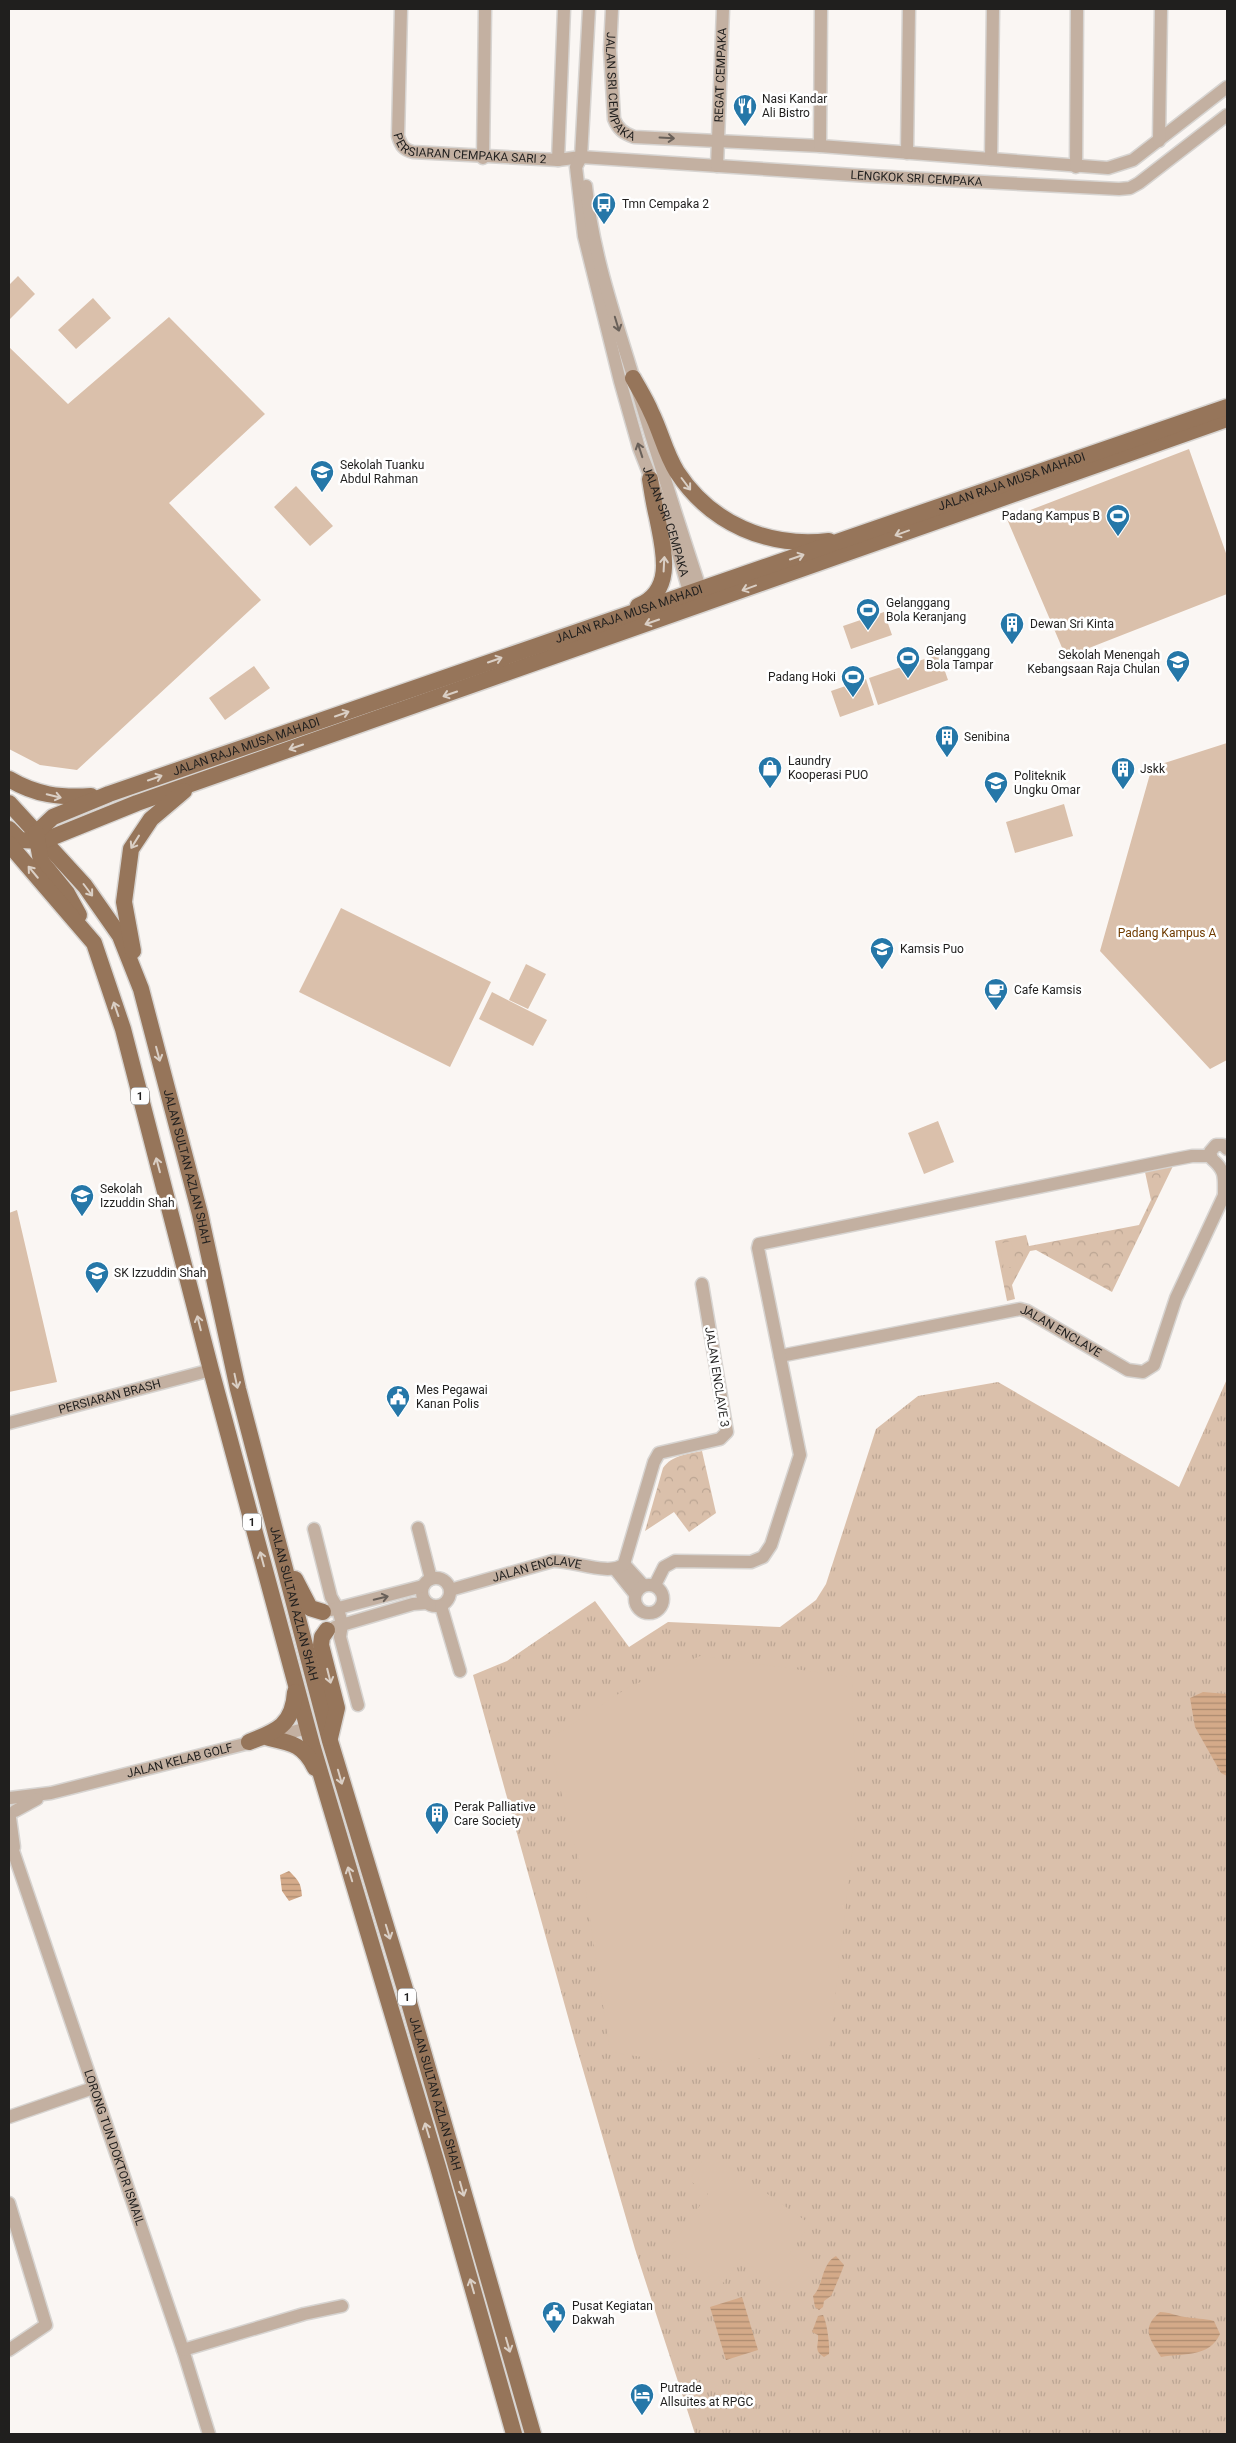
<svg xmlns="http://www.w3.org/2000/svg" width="1236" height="2443" viewBox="0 0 1236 2443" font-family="Roboto,sans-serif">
<defs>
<pattern id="grass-tufts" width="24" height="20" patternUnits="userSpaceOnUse" patternTransform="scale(1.25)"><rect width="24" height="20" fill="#dac0ab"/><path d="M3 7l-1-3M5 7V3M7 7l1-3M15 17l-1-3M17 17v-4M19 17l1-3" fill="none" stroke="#bba593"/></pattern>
<pattern id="park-crowns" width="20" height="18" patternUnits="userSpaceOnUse" patternTransform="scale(1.25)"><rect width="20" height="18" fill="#dac0ab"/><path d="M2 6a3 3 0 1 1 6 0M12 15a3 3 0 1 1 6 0" fill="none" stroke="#bba593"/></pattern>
<pattern id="water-rules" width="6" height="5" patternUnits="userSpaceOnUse" patternTransform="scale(1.25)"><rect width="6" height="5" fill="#d4aa89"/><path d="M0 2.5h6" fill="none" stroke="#ac8a6f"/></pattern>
</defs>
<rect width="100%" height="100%" fill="#faf6f3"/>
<!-- grass -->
<path fill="url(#grass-tufts)" d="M1227 1379V2434H695L635 2249 575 2042 473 1675 507 1661 595 1601 629 1647 668 1622 780 1627 816 1600 826 1584 876 1429 918 1396 998 1382 1179 1487Z"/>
<!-- park -->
<path fill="url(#park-crowns)" d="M1173 1166 1112 1292 1036 1250 1030 1251 1012 1285 1015 1299 1007 1301 995 1241 1026 1235 1029 1246 1139 1225 1151 1200 1145 1172Z
M702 1451 716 1513 689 1532 674 1512 645 1531 663 1468C672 1455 688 1454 702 1451Z"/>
<!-- pitch -->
<path fill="#dac0ab" d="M18 276 35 294 9 320V285Z
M93 298 111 318 76 349 58 330Z
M169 317 265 414 169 503 261 600 77 770 40 765 9 749V347L68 404Z
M1189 449 1227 556V594L1066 657 1007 519Z
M296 486 333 526 310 546 274 507Z
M884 612 892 635 851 649 843 626Z
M939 654 948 680 878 705 869 678Z
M254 666 270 688 225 720 209 698Z
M866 679 874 705 840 717 831 691Z
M1227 743V1060L1210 1069 1100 951 1152 767Z
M1064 804 1073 836 1015 853 1006 822Z
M341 908 491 982 450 1067 299 992Z
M526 964 546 974 528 1009 509 1000Z
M492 992 547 1020 533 1046 479 1019Z
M938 1121 954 1162 924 1174 908 1133Z
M17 1210 57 1382 9 1392V1213Z
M1011 1241 1017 1266 1004 1268 999 1244Z
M700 1656 852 1677 856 1820 829 2047 739 2062 687 2064 610 2052 585 1885 548 1740 629 1687Z
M708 2152 810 2224 789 2253 809 2268 789 2294 741 2258 723 2283 671 2247 708 2194 689 2180Z"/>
<!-- water -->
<path fill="url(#water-rules)" d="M1203 1692 1227 1694V1776L1221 1773 1195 1727 1190 1698Z
M289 1871C298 1880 301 1882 302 1896L289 1901 282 1891 280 1875Z
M836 2256 844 2265C840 2276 836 2285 831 2296L824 2301 823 2307 819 2310 815 2307 813 2296C824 2285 821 2264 836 2256Z
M742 2297 758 2350 726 2360 710 2307Z
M1160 2312C1170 2312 1176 2316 1185 2317 1195 2319 1204 2318 1214 2321L1220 2334C1209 2358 1183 2353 1161 2357 1149 2338 1141 2328 1160 2312Z
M823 2315C827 2322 830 2346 829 2354L824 2357C813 2350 819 2346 818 2335L812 2332 818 2316Z"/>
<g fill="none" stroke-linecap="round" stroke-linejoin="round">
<!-- minor casing -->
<g stroke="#d7d4d1" stroke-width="15">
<g id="minor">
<path id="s1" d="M401 9 398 136C401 146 404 150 413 152L558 160 581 157 869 176 1119 189 1130 188 1139 183 1227 115"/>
<path id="s2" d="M589 9 581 157 576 167 584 236 620 381 639 448 672 532 690 595 694 600"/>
<path id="s3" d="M612 9 610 50 614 119C618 129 623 133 634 137L820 146 1108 168 1133 160 1227 87"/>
<path d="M1159 141 1161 9"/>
<path d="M820 146 821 9"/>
<path d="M907 153 909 9"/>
<path d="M483 158 485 9"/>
<path d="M991 159 993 9"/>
<path d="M558 160 564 9"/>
<path id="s4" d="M717 166 723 9"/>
<path d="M1076 167 1077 9"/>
<path d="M586 186C592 247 611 305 629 363 652 439 676 515 701 591L700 597"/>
<path d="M1224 1195C1224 1177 1226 1171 1212 1159L1210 1152 1216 1145H1223L1227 1149"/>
<path id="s5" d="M780 1356 1020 1309 1027 1311 1128 1370 1143 1372 1154 1365 1176 1298 1227 1189"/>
<path id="s6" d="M9 1423 211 1370"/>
<path d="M418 1528 431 1579"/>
<path d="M314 1529 331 1597 338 1609 342 1624 340 1637 358 1705"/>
<path d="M624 1564 643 1585"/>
<path d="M615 1569 635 1594"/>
<circle cx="436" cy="1592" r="14"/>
<circle cx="649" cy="1599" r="14"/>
<path d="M655 1585 664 1567 675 1561 751 1562 763 1557 771 1545 800 1455 758 1248 759 1244 1171 1160 1192 1156H1210"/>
<path id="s7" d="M450 1590 553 1561C573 1560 610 1577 624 1564L654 1462 659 1453 720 1439 727 1432 702 1284"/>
<path d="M441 1606 460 1671"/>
<path d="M331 1610 423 1586"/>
<path d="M335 1627 413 1604 427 1603"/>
<path id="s8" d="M10 1798 51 1793 308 1728"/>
<path d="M15 1811 37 1799"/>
<path d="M10 1818 14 1847"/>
<path id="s9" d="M9 1839 183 2350 209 2434"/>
<path d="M9 2117 93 2088"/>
<path d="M9 2203 46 2325 9 2350"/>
<path d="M183 2350 304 2314 342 2306"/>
</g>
</g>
<!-- major casing -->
<g stroke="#d7d4d1" stroke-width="19">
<g id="major">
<path d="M633 378C639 389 646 400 651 412 661 432 665 453 677 472 711 524 768 548 829 541"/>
<path d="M638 606C676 591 663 548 657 517 654 505 652 492 650 479"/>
<path d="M9 779C36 795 60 798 91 796"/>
<path id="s10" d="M9 803 85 886 120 936 141 989 200 1214 238 1389 330 1741 408 1999 533 2434"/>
<path d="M9 829 20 840 43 841 137 803 1227 419"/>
<path id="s11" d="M36 833 53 817 109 794 1227 407"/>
<path d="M36 833 41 861 67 893 79 915"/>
<path d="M9 844 94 943 123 1029 211 1370 313 1748 438 2167 514 2434"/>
<path d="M133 951 124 902 131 849 151 819 184 791"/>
<path d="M295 1579 310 1608 323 1612"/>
<path d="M327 1630 322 1637 321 1645 337 1708 330 1738"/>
<path d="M269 1738C292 1743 304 1745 315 1768"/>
<path d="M249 1742C277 1731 293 1725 295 1692"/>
</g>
</g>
<!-- minor -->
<use href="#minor" stroke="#c3b0a1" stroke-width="12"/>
<!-- major -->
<use href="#major" stroke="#96755a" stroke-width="16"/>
</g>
<!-- one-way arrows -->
<defs><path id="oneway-shaft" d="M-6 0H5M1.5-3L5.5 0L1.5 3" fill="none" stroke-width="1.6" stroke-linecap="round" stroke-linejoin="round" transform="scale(1.25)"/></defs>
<g stroke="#696059">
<use href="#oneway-shaft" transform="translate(667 138) rotate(3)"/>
<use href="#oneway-shaft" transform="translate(617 324) rotate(73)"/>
<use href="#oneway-shaft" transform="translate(640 450) rotate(-108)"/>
<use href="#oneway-shaft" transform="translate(381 1598) rotate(-14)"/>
</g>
<g stroke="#dacfc5">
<use href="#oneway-shaft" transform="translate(686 484) rotate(53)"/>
<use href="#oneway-shaft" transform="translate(902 533) rotate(160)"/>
<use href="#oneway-shaft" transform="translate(797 557) rotate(-19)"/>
<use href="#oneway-shaft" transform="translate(664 564) rotate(-87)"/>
<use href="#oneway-shaft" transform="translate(749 588) rotate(160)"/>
<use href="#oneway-shaft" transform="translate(652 622) rotate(161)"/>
<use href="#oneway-shaft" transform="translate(495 660) rotate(-19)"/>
<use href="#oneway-shaft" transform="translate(450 694) rotate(161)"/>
<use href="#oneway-shaft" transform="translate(342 714) rotate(-19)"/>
<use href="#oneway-shaft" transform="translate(296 747) rotate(161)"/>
<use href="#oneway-shaft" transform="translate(155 778) rotate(-19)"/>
<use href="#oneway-shaft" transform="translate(54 796) rotate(14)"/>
<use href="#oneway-shaft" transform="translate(135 842) rotate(122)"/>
<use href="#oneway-shaft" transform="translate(33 872) rotate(-130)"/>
<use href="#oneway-shaft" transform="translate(88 890) rotate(53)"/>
<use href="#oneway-shaft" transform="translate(116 1009) rotate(-109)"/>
<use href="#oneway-shaft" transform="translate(158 1054) rotate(75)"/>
<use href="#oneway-shaft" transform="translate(158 1165) rotate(-105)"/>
<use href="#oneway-shaft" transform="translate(199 1323) rotate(-104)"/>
<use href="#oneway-shaft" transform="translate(236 1381) rotate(78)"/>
<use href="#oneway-shaft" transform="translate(262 1559) rotate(-105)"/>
<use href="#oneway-shaft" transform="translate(329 1676) rotate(76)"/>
<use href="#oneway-shaft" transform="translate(340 1777) rotate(74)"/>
<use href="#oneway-shaft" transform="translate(350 1874) rotate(-107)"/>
<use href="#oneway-shaft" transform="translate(388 1932) rotate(73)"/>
<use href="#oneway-shaft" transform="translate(427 2130) rotate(-107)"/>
<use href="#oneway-shaft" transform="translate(462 2189) rotate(74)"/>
<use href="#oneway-shaft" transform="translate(472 2286) rotate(-106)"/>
<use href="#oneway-shaft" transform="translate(508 2345) rotate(74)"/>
</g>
<!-- icons -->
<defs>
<g id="restaurant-pin" transform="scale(1.25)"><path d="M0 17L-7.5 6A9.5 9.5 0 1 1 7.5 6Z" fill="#2577a8" stroke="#fff"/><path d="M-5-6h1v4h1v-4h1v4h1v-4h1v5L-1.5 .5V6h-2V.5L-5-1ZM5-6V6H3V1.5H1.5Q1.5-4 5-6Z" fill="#fff"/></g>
<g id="bus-pin" transform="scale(1.25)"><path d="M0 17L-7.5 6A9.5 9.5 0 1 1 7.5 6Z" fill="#2577a8" stroke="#fff"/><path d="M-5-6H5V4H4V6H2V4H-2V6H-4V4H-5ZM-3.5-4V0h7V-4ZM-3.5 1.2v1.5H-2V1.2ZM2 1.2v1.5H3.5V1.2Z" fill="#fff"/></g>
<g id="school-pin" transform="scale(1.25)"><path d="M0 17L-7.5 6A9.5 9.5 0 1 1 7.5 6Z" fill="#2577a8" stroke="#fff"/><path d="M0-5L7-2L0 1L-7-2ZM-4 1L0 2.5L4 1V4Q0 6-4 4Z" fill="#fff"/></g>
<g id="stadium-pin" transform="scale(1.25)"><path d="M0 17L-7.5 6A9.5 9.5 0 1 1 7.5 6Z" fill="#2577a8" stroke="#fff"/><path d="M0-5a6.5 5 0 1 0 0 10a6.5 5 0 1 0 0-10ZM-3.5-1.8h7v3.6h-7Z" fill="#fff"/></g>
<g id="building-pin" transform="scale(1.25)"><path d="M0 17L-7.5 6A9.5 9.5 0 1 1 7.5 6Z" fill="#2577a8" stroke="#fff"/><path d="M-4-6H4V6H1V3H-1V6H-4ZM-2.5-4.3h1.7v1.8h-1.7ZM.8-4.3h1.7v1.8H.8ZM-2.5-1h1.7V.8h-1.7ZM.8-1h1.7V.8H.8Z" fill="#fff"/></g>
<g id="shop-pin" transform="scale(1.25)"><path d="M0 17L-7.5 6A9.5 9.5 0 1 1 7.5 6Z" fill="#2577a8" stroke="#fff"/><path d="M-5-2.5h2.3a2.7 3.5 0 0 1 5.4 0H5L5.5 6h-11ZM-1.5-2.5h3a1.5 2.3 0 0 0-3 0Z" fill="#fff"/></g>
<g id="university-pin" transform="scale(1.25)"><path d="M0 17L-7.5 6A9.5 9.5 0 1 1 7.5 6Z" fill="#2577a8" stroke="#fff"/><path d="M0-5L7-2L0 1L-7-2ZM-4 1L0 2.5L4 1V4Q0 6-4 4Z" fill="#fff"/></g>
<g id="cafe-pin" transform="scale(1.25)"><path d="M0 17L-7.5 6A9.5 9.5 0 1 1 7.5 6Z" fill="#2577a8" stroke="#fff"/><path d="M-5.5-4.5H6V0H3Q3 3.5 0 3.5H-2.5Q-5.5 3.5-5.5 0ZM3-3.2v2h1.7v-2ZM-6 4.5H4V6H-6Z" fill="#fff"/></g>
<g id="civic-pin" transform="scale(1.25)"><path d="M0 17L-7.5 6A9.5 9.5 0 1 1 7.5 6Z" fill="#2577a8" stroke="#fff"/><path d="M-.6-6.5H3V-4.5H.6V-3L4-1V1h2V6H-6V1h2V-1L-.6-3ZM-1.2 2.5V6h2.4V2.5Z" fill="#fff"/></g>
<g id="hotel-pin" transform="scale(1.25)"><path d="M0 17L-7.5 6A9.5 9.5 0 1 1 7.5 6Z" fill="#2577a8" stroke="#fff"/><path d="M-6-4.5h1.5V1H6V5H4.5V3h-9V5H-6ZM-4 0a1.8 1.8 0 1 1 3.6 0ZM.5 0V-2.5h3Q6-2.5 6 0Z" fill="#fff"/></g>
</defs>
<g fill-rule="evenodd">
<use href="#restaurant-pin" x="745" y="106"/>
<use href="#bus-pin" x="604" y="204"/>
<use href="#school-pin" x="322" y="472"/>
<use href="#stadium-pin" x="1118" y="516"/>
<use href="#stadium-pin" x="868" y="610"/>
<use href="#building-pin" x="1012" y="624"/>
<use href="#stadium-pin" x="908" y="658"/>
<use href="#school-pin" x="1178" y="662"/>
<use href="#stadium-pin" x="853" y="677"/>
<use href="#building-pin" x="947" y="737"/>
<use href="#shop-pin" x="770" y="768"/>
<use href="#building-pin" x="1123" y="769"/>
<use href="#university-pin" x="996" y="783"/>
<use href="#university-pin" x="882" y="949"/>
<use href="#cafe-pin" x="996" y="990"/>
<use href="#school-pin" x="82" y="1196"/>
<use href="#school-pin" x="97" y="1273"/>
<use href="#civic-pin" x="398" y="1397"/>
<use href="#building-pin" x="437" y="1814"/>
<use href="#civic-pin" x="554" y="2313"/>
<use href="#hotel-pin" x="642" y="2395"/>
</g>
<g text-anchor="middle" stroke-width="5" stroke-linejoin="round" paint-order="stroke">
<!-- shield labels -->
<g fill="#fff" stroke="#636262" stroke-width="1">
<rect x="131" y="1087.5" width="18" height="17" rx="4"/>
<rect x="243" y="1513.5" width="18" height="17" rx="4"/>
<rect x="398" y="1988.5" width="18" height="17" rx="4"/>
</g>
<g font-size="11" font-weight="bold" fill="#201f1e">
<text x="140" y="1100">1</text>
<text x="252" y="1526">1</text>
<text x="407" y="2001">1</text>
</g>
<!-- street labels -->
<g font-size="12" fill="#201f1e" stroke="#fff">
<text dy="4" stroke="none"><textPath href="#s4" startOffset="91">REGAT CEMPAKA</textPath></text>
<text dy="4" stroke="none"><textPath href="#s3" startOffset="81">JALAN SRI CEMPAKA</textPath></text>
<text dy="4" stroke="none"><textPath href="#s1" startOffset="204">PERSIARAN CEMPAKA SARI 2</textPath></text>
<text dy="4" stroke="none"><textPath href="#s1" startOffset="655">LENGKOK SRI CEMPAKA</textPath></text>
<text dy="4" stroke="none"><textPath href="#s11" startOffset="1039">JALAN RAJA MUSA MAHADI</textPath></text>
<text dy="4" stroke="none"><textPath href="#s2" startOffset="526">JALAN SRI CEMPAKA</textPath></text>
<text dy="4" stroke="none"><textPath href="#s11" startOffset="634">JALAN RAJA MUSA MAHADI</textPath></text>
<text dy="4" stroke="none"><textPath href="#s11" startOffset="229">JALAN RAJA MUSA MAHADI</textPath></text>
<text dy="4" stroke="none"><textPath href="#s10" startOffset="414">JALAN SULTAN AZLAN SHAH</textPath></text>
<text dy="4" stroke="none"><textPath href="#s5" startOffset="291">JALAN ENCLAVE</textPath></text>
<text transform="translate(717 1377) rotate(81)" y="4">JALAN ENCLAVE 3</text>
<text dy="4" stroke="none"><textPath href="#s6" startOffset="104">PERSIARAN BRASH</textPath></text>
<text dy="4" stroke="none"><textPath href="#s7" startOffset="90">JALAN ENCLAVE</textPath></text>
<text dy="4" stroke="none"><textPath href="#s10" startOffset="864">JALAN SULTAN AZLAN SHAH</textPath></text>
<text dy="4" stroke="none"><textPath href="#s8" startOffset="174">JALAN KELAB GOLF</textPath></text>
<text dy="4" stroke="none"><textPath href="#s10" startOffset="1374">JALAN SULTAN AZLAN SHAH</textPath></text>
<text dy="4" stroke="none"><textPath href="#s9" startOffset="326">LORONG TUN DOKTOR ISMAIL</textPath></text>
</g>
<!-- poi labels -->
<g font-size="12" fill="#201f1e" stroke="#fff" text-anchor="start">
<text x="762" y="103">Nasi Kandar<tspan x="762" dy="14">Ali Bistro</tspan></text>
<text x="622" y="208">Tmn Cempaka 2</text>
<text x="340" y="469">Sekolah Tuanku<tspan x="340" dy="14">Abdul Rahman</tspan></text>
<text x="1100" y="520" text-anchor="end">Padang Kampus B</text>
<text x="886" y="607">Gelanggang<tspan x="886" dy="14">Bola Keranjang</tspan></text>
<text x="1030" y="628">Dewan Sri Kinta</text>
<text x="926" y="655">Gelanggang<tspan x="926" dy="14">Bola Tampar</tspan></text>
<text x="1160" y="659" text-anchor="end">Sekolah Menengah<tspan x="1160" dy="14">Kebangsaan Raja Chulan</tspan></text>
<text x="836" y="681" text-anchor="end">Padang Hoki</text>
<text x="964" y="741">Senibina</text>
<text x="788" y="765">Laundry<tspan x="788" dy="14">Kooperasi PUO</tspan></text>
<text x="1140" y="773">Jskk</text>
<text x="1014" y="780">Politeknik<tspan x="1014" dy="14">Ungku Omar</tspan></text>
<text x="900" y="953">Kamsis Puo</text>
<text x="1014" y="994">Cafe Kamsis</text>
<text x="100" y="1193">Sekolah<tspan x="100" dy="14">Izzuddin Shah</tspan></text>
<text x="114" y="1277">SK Izzuddin Shah</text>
<text x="416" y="1394">Mes Pegawai<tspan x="416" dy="14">Kanan Polis</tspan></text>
<text x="454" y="1811">Perak Palliative<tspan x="454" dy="14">Care Society</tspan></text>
<text x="572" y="2310">Pusat Kegiatan<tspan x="572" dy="14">Dakwah</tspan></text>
<text x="660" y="2392">Putrade<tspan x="660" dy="14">Allsuites at RPGC</tspan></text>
</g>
<!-- park labels -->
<g font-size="12" fill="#703c00" stroke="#fff">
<text x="1167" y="937">Padang Kampus A</text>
</g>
</g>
<!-- border -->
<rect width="1236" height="2443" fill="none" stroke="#201f1e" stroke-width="20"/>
</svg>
